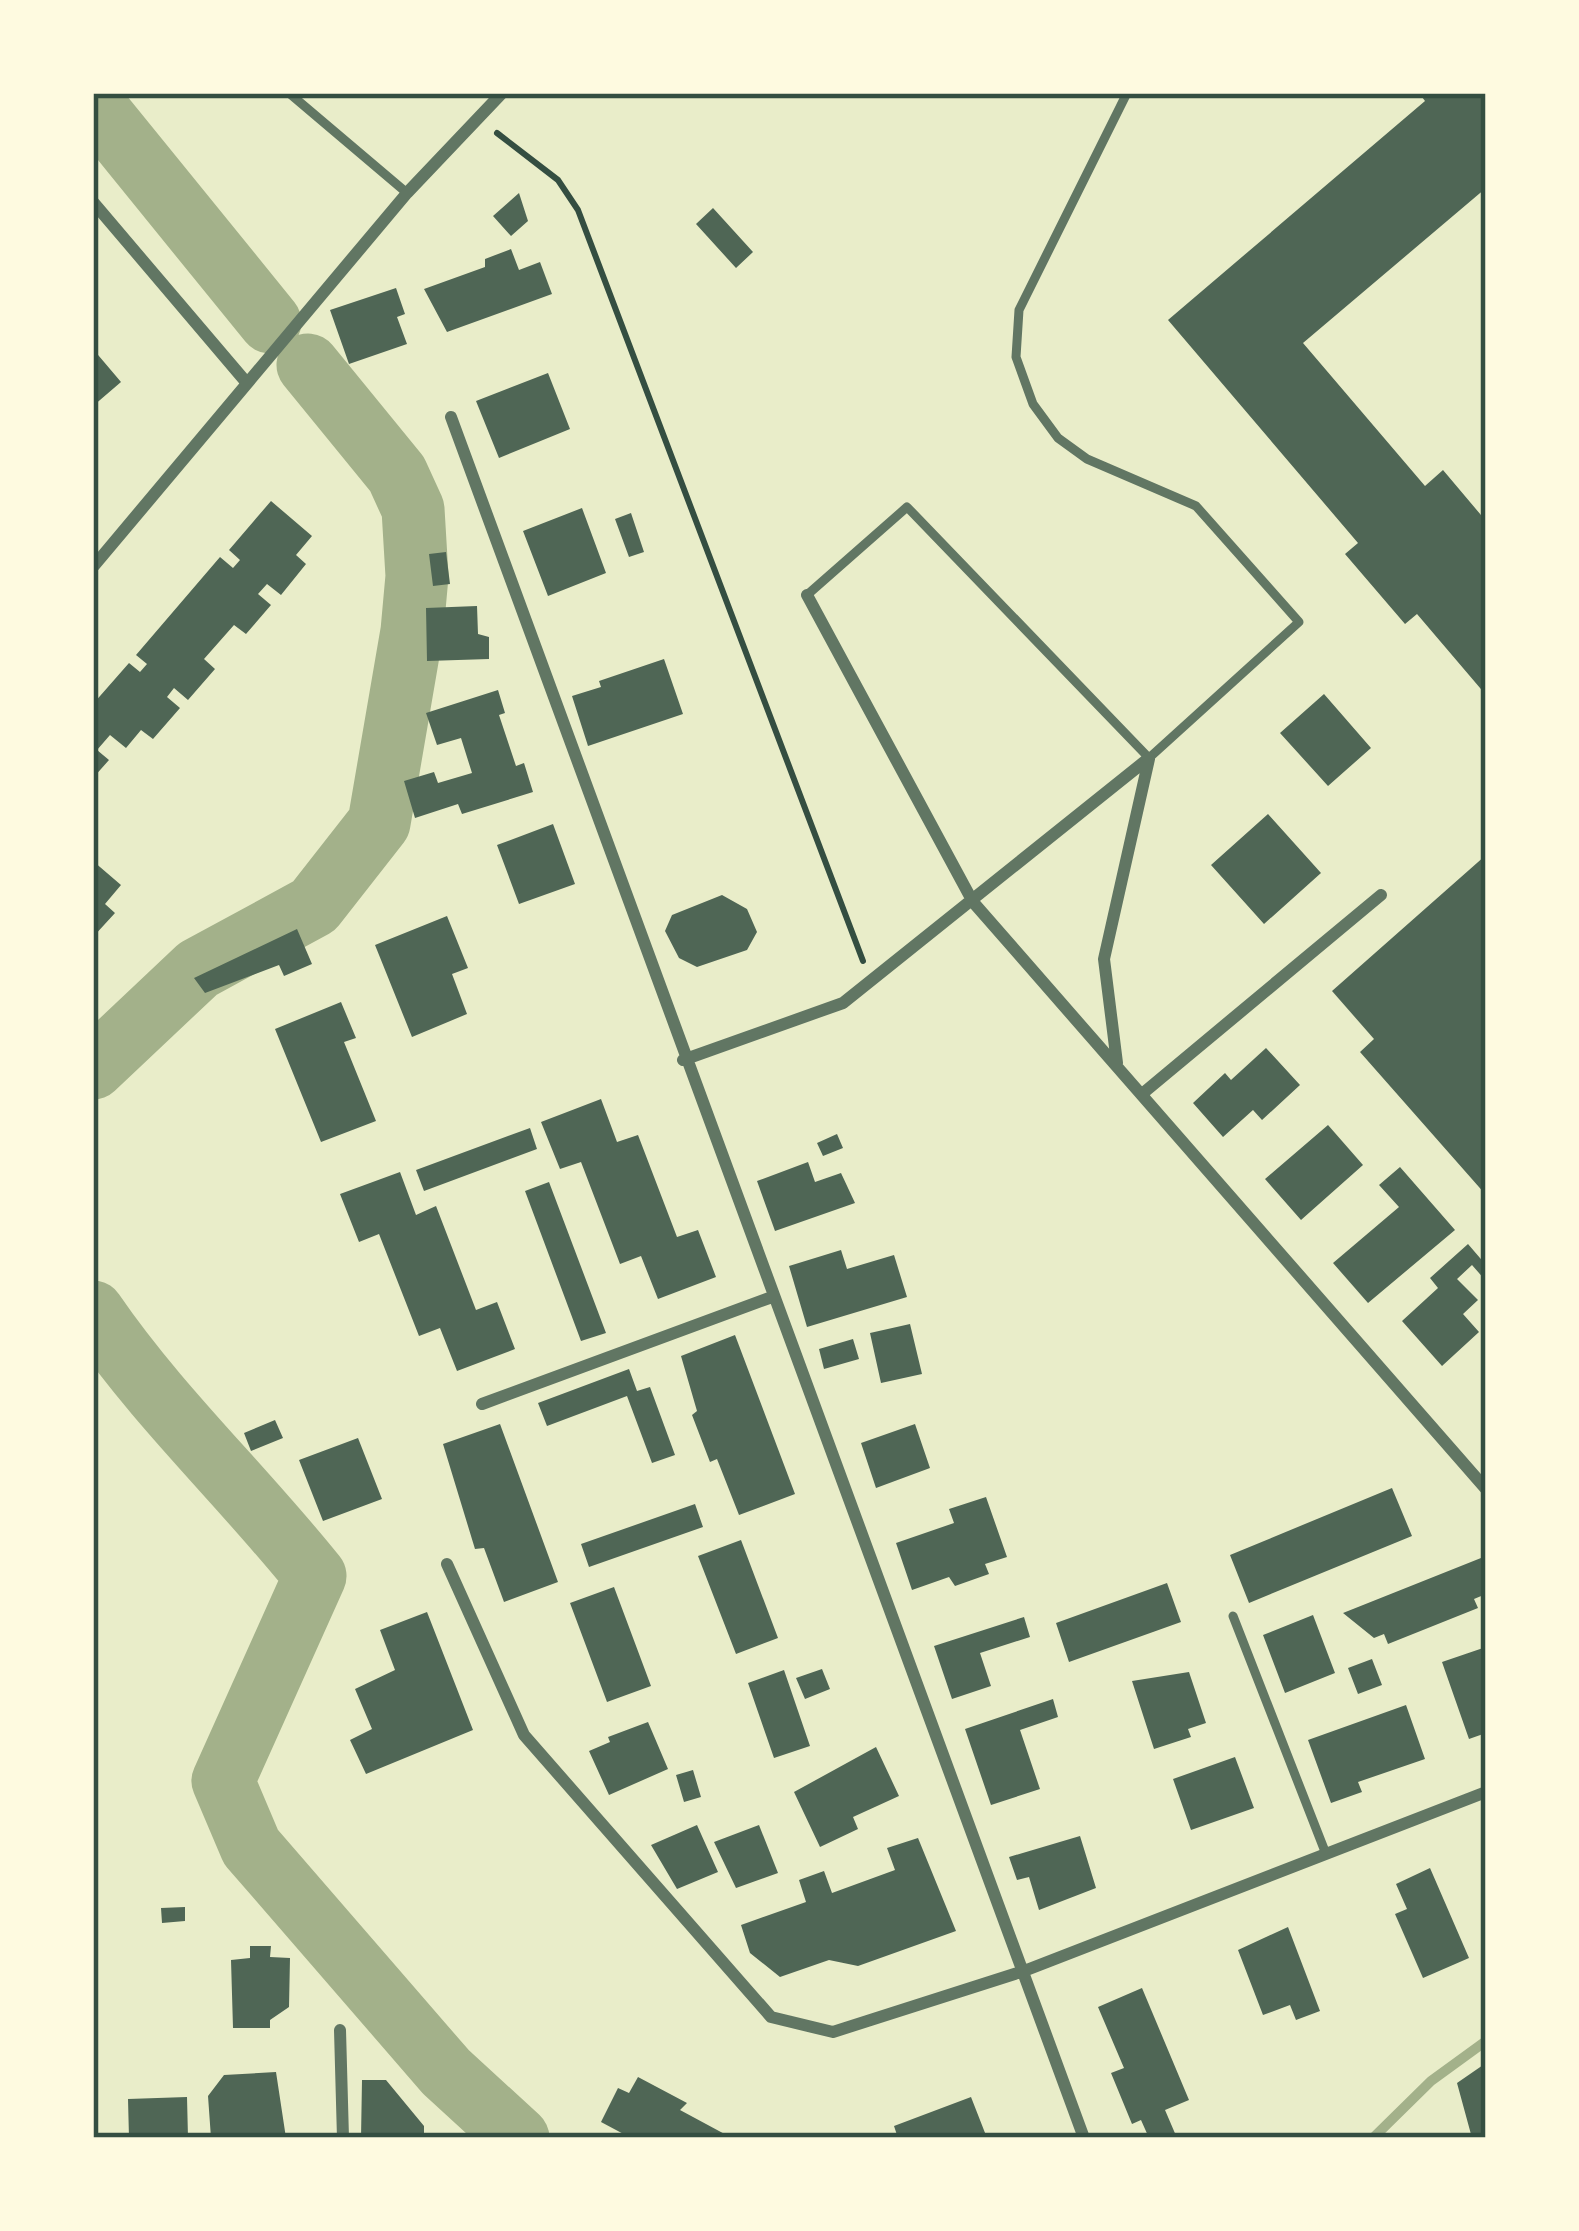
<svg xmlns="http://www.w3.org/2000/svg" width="1579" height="2231" viewBox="0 0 1579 2231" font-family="'Archivo Narrow',sans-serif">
<rect width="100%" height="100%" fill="#e9edc9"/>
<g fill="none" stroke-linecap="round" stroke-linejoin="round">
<!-- stream -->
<path stroke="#a3b18a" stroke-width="10" d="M1373 2138 1431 2081 1486 2041"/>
<!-- river -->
<path stroke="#a3b18a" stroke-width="63" d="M93 104 270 322
M93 1068 198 969 314 906 379 823 412 631 417 576 413 509 397 474 308 365
M93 1312C158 1407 243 1486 315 1576L223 1781 251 1847 446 2072 518 2138"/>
</g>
<!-- building -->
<path fill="#4f6655" d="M1419 93H1486V188L1303 343 1425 486 1443 470 1486 521V695L1417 614 1405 624 1345 554 1358 543 1168 320 1425 101Z
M519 193 528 221 511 236 493 216Z
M713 208 753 252 736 268 696 224Z
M511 249 519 270 540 262 552 294 447 332 424 289 485 267V259Z
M396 288 405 314 397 317 407 344 349 364 330 310Z
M93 349 121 382 93 406Z
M548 373 570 429 499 458 476 401Z
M271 501 312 536 296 555 306 564 281 595 267 584 258 594 271 605 246 634 234 625 204 659 215 669 188 700 174 688 167 697 180 708 153 739 141 730 126 748 110 735 97 750 109 760 93 778V704L129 663 140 672 147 664 136 655 220 557 233 568 240 560 229 550Z
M582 508 606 573 548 596 523 531Z
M631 513 644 552 629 557 615 519Z
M446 552 450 584 433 586 429 554Z
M477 606 478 634 489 637V659L427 661 426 608Z
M664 659 683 714 588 746 572 696 601 687 599 681Z
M498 690 505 713 499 715 516 766 524 763 533 792 462 814 458 804 415 818 404 781 434 772 438 783 472 773 461 738 437 745 426 713Z
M1324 694 1371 748 1328 786 1280 733Z
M1268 814 1321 873 1264 924 1211 865Z
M553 824 575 884 519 904 497 845Z
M1486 855V1195L1360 1052 1374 1039 1332 991Z
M93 861 121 885 105 904 115 913 93 937Z
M722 895 747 909 757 932 747 950 697 967 679 958 665 931 672 915Z
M447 916 468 968 452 974 467 1014 412 1037 375 945Z
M297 929 312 964 284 976 279 965 205 993 194 978Z
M341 1002 356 1038 344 1042 376 1121 321 1142 275 1029Z
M1266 1048 1300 1085 1262 1120 1253 1110 1223 1137 1193 1103 1225 1073 1231 1080Z
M601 1099 617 1142 638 1135 677 1237 698 1230 716 1277 658 1299 641 1256 620 1264 581 1162 560 1169 541 1122Z
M1328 1125 1363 1165 1301 1220 1265 1179Z
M530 1128 537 1149 424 1191 416 1170Z
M837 1134 843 1148 823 1156 817 1143Z
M808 1162 815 1182 841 1173 855 1203 775 1231 757 1181Z
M1400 1167 1455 1230 1368 1303 1333 1263 1399 1207 1379 1185Z
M400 1172 416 1215 436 1206 476 1310 497 1302 515 1349 457 1371 440 1328 419 1336 379 1234 359 1242 340 1194Z
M549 1182 606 1333 581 1341 525 1191Z
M1468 1244 1486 1265V1281L1472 1265 1457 1279 1478 1300 1463 1314 1479 1332 1442 1366 1402 1321 1438 1288 1430 1278Z
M841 1250 847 1269 894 1255 907 1297 807 1327 789 1266Z
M910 1324 922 1374 881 1383 870 1333Z
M735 1335 795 1494 739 1515 717 1459 710 1462 692 1415 697 1411 681 1356Z
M853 1339 859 1359 824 1369 819 1349Z
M629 1369 637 1391 650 1387 675 1455 652 1463 627 1396 547 1426 538 1403Z
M275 1420 283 1438 251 1451 244 1433Z
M500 1424 558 1582 504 1602 484 1548 475 1549 443 1444Z
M915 1424 930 1468 876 1488 861 1443Z
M358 1438 382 1499 323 1521 299 1460Z
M1392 1488 1412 1536 1249 1603 1230 1555Z
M986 1497 1007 1557 985 1564 989 1574 955 1586 949 1577 912 1590 896 1543 954 1523 949 1509Z
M695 1504 703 1527 589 1567 581 1544Z
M741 1540 778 1638 736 1654 698 1556Z
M1486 1556V1594L1474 1599 1478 1608 1388 1644 1384 1634 1374 1638 1343 1613Z
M1167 1583 1181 1622 1069 1662 1056 1623Z
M614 1587 651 1686 607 1702 570 1603Z
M427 1612 473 1730 366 1774 350 1740 372 1729 355 1689 395 1670 380 1630Z
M1313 1615 1335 1673 1285 1693 1263 1635Z
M1024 1617 1030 1637 980 1653 991 1686 952 1699 934 1646Z
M1486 1647V1733L1469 1739 1442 1662Z
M1372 1659 1382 1685 1358 1694 1348 1668Z
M822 1669 830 1689 805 1699 796 1678Z
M784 1670 810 1746 774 1758 748 1683Z
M1189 1672 1206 1723 1188 1729 1191 1737 1154 1749 1132 1681Z
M1053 1699 1058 1717 1020 1730 1040 1789 991 1805 965 1729Z
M1406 1705 1425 1759 1358 1782 1362 1792 1331 1803 1308 1740Z
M648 1722 668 1769 609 1795 589 1751 610 1742 608 1737Z
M876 1747 899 1796 853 1817 858 1829 820 1847 794 1792Z
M1235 1757 1254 1808 1191 1830 1173 1779Z
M693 1770 701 1797 684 1802 676 1775Z
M697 1825 718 1872 677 1889 651 1845Z
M759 1825 778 1873 736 1888 714 1842Z
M1080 1836 1096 1888 1039 1910 1029 1877 1017 1880 1009 1857Z
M918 1838 956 1931 858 1966 829 1960 780 1977 750 1953 741 1925 806 1902 799 1880 824 1871 832 1893 895 1870 887 1848Z
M1430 1868 1469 1958 1423 1978 1395 1914 1407 1909 1396 1884Z
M185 1907V1921L162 1923 161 1908Z
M1288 1927 1320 2011 1296 2020 1290 2005 1263 2015 1238 1950Z
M250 1946H271L270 1957 290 1958 289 2007 270 2020V2028H233L231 1960 250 1958Z
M1142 1988 1189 2100 1165 2110 1177 2138H1149L1141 2120 1132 2124 1111 2073 1124 2068 1098 2007Z
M1486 2063V2138H1472L1457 2083Z
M276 2072 286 2138H211L208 2096 224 2075Z
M638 2077 687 2103 680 2110 732 2138H631L601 2122 618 2088 629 2093Z
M362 2080H386L424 2126V2138H361Z
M187 2097 188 2138H129L128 2099Z
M971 2097 987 2138H898L894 2126Z"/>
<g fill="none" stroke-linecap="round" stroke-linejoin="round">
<!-- path -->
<path stroke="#344e41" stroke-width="6" d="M497 133 558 180 578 210 863 961"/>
<!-- service -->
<path stroke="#617663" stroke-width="9" d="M289 93 407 193
M807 595 907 507 1149 758 1299 622 1196 506 1087 459 1058 438 1033 404 1016 357 1019 310 1127 93
M1233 1616 1326 1854"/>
<!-- minor -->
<path stroke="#617663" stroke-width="12" d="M93 202 246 382
M451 417 1084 2138
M93 567 407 193 502 93
M807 595 973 902 1486 1489
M683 1060 843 1003 1149 758
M1117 1063 1104 959 1149 759
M1142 1094 1381 895
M482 1404 772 1297
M447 1564 524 1735 771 2017 833 2032 1024 1971 1486 1792
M340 2030 343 2138"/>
</g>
<!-- border -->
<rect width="1579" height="2231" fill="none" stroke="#fefae0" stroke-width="192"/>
<rect x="96" y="96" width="1387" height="2039" fill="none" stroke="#344e41" stroke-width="4.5"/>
</svg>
